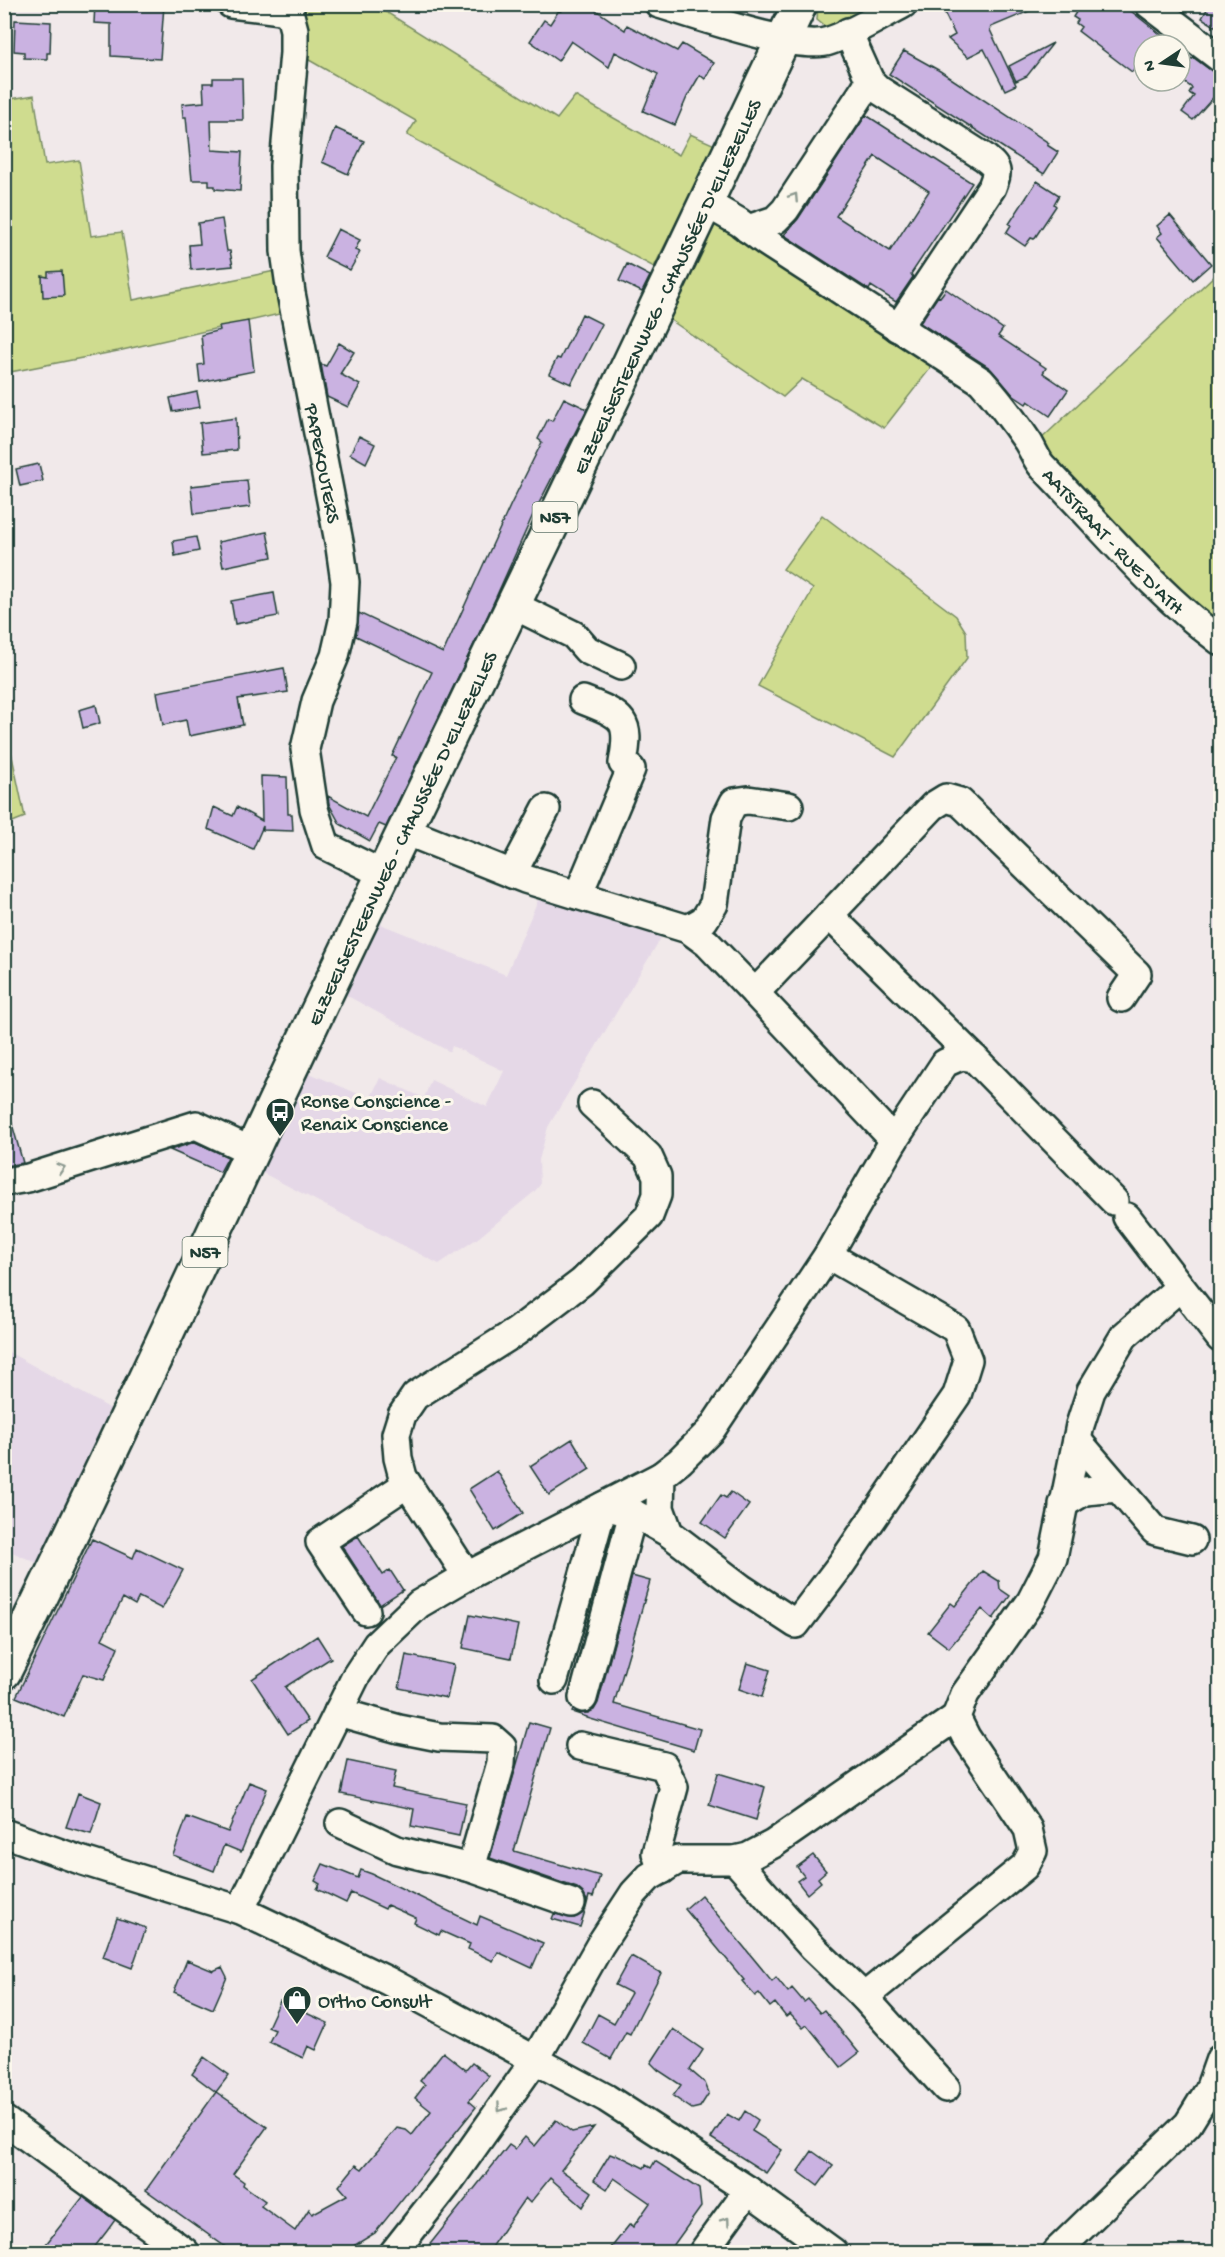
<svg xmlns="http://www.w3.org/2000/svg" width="1225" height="2257" viewBox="0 0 1225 2257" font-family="'Gochi Hand',sans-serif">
<rect width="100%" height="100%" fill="#f1e9ea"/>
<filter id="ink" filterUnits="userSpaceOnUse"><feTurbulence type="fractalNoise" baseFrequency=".0167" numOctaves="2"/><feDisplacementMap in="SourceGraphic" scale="12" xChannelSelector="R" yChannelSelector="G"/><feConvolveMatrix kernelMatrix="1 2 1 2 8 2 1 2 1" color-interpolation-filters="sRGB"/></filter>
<g filter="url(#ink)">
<!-- built -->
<path fill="#e5d8e7" d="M538 900 665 931 548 1127 539 1160 540 1185 534 1192 478 1238 439 1264 257 1170 307 1072 370 1099 380 1078 424 1098 431 1080 487 1107 504 1071 452 1046 450 1052 344 994 378 923 506 975Z
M5 1350 113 1410 37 1563 5 1549Z"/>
<!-- green -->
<path fill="#cfdc8f" stroke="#778c62" stroke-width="1.5" d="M302 5H375L557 119 575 96 679 155 690 134 715 145 654 267 407 135 416 121 302 56Z
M818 5H874L827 28 817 20Z
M34 95 45 165 79 160 91 236 122 232 133 300 280 270 288 312 118 351 5 373 4 248 11 246 4 192 5 100Z
M714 220 936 361 884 428 802 379 783 397 669 319Z
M1217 273 1220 278V637L1037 443Z
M822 515 956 616 966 632 967 658 895 757 758 686 813 589 783 569Z
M4 719 25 817 5 825H4Z"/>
<!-- building -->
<path fill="#cab2e1" stroke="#1f3d34" stroke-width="1.5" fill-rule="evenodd" d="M95 4 164 5 160 59 111 56V24L94 23Z
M565 4H587L625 30 627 25 677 51 682 44 714 63 705 79 700 75 687 97 675 125 643 111 658 74 615 52 609 67 571 41 558 61 530 41 544 20 550 24 559 10 561 11Z
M940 4H1046L991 27 990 30 1016 85 1005 90 984 49 968 57 948 39 955 35Z
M1081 4H1122L1174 45H1144V54L1132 72 1078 31 1081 27 1076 23 1078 20 1073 17Z
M1210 4H1221V30L1202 18Z
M15 20 51 22 50 53H47V59L24 58V52L14 51Z
M1053 43 1027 76 1016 81 1009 66Z
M904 51 940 71 1049 143 1047 145 1058 152 1044 174 889 74Z
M1187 55 1192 59 1194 58 1221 78V89L1193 120 1182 112 1194 96 1189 93 1192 88 1180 79V65Z
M213 78H242L243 120H211L212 150 242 152 240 191 215 189V186H209V180H192L186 117H183L182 104 204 102 203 83H213Z
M866 115 972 183 911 274 913 277 896 302 871 286 869 290 784 235 798 219ZM875 156 929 191 890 251 836 216Z
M335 128 364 141 348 174 322 162Z
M1037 181 1059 195 1054 204 1056 206 1034 239 1031 238 1025 246 1006 233 1011 225 1009 224Z
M1170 215 1211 264 1193 280 1157 237 1162 233 1157 226Z
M222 219 227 251H230L233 266 191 270 189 245 200 244 198 223Z
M338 229 360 240 355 250 360 252 350 270 324 257Z
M627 264 650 276 642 292 619 281Z
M62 271 64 296 43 297 42 276 48 277V272Z
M946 289 1003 329 998 336 1046 368 1043 373 1068 390 1050 416 1028 401 1026 404 1014 396 990 368 920 323 938 296 940 297Z
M582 314 602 324 571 384 549 374 557 358 560 359Z
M248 321 254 371 200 382 198 365 204 364 201 335 220 330 219 326Z
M339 343 354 352 340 374 360 385 348 407 327 397 321 364 326 366Z
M197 392 200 407 173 412 170 398Z
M564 398 587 409 532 517 488 615 386 827 379 824 370 841 340 824 329 804 328 796 366 817 396 757 392 756 432 672 356 636 359 613 443 653 511 504 542 442 538 439 548 419 552 421Z
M236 418 237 450 203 453 200 423Z
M359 436 375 444 366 463 350 454Z
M39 464 43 481 20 486 16 469Z
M247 480 250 507 194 514 191 486Z
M267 532 272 557 223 567 218 542Z
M196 537 199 551 175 556 173 541Z
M274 593 278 616 235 624 231 601Z
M284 668 288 692 238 699 243 725 189 736 186 720 163 725 157 692Z
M96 705 100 723 83 728 79 710Z
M261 776 287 777 288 814H292L293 831 263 830V826L253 849 208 829 214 807 233 816 237 807 262 821Z
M9 1113 23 1163 6 1166 4 1114Z
M195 1142 228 1157 220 1172 170 1150Z
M572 1439 590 1469 549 1495 530 1466Z
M497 1471 523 1513 495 1531 469 1489Z
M731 1492 749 1505 725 1538 702 1522 721 1495 726 1498Z
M358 1536 383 1575 390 1570 403 1590 380 1605 342 1546Z
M92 1539 133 1558 137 1548 183 1570 162 1609 139 1597 135 1605 123 1598 102 1639 118 1647 104 1680 83 1674 64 1717 16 1697Z
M983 1571 999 1581 1000 1589 1010 1596 993 1619 982 1609 949 1648 928 1632 951 1603 955 1606Z
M632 1576 650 1581 614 1704 700 1729 694 1750 587 1718V1717L572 1712 573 1710 579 1713H588L594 1710 598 1703Z
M470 1615 518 1625 511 1658 463 1648Z
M317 1636 331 1658 285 1687 308 1721 288 1734 252 1679Z
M406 1655 454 1665 447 1698 399 1688Z
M747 1663 770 1670 762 1697 739 1689Z
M529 1722 550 1728 514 1851 600 1876 593 1897 589 1896 586 1908 587 1901 583 1893 577 1888 490 1858Z
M348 1761 396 1771 392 1788 466 1803 459 1836 411 1826 414 1809 341 1794Z
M718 1773 765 1787 756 1820 709 1805Z
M249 1782 267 1789 241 1852 224 1845 214 1871 173 1855 187 1817 228 1832Z
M78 1793 101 1802 91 1834 66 1827Z
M813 1855 826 1871 818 1878 821 1882 807 1894 797 1881 804 1876 797 1867Z
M323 1864 358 1878 361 1870 372 1874 477 1925 480 1916 543 1943 532 1968 498 1952 493 1961 468 1949 470 1944 441 1931 439 1935 414 1923 416 1918 387 1905 385 1909 351 1893 346 1903 317 1889 320 1884 315 1881Z
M701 1895 772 1981 776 1977 788 1992 792 1988 804 2002 808 1999 820 2013 824 2010 859 2053 841 2067 807 2025 803 2028 790 2014 786 2017 775 2003 770 2007 759 1993 755 1996 742 1981 744 1980 685 1909Z
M586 1908 580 1927 552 1919 554 1914 574 1918 582 1914Z
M117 1918 146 1928 132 1968 103 1957Z
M631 1956 661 1973 630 2034 626 2032 611 2059 583 2043 598 2014 614 2023 631 1993 615 1985Z
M187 1960 213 1971 222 1967 227 1977 213 2009 174 1992Z
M280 2001 328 2023 316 2050 308 2046 303 2058 269 2042 275 2030 268 2027Z
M673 2029 703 2050 690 2070 705 2083 709 2093 700 2107 692 2109 673 2096 681 2085 658 2070 651 2063Z
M443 2052 466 2070 472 2063 489 2076 469 2101 476 2107 375 2233 342 2253H234L146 2190 216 2092 267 2127 233 2174 244 2182 243 2185 265 2201 261 2206 295 2231 309 2209 312 2214 347 2195 339 2186 356 2165 362 2169 397 2128 406 2130 412 2135 431 2111 415 2098 425 2085 420 2081Z
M204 2057 229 2075 216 2092 192 2074Z
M745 2111 758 2120 752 2131 782 2150 766 2173 711 2138 727 2114 739 2121Z
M556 2120 572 2132 594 2127 561 2170 592 2192 583 2207 550 2178 530 2203 525 2198 487 2253H423L509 2145 515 2149 525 2137 535 2146Z
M812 2151 833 2166 818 2186 798 2171Z
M610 2154 615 2156 616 2154 644 2168 646 2165 651 2168 655 2161 699 2189 701 2207 668 2253H607L630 2224 633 2227 650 2203 614 2178 607 2189 594 2180Z
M83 2197 115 2220 107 2231 90 2253H39Z"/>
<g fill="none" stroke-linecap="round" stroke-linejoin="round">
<!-- minor casing -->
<g stroke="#1f3d34" stroke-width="32">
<g id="minor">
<path d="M231 4 289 11"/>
<path id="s1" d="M291 4 289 11 294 30V53L284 166 285 251 291 293 340 547 345 582 343 621 335 656 316 701 305 749 314 809 326 846 383 874"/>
<path d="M659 4C693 14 799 52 829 41 852 34 880 16 903 4"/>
<path d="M1149 4 1220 58"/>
<path d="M848 32 870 81 879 90 984 157C999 169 998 171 992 187L898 328"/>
<path id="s2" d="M706 203 739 222 766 242 981 381C998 400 1013 420 1028 442 1033 450 1036 459 1042 466 1100 525 1154 592 1220 641"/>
<path d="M748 229 775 220 785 210 870 81"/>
<path d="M513 605 574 635 587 650 621 666"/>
<path d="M405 831 525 879 688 929 707 943 755 993 894 1140"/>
<path d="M512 874 546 809"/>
<path d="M578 895 631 769 623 763C631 719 624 716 583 700"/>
<path d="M829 915 974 1058"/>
<path d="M688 929 704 920 714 904 726 818 734 802 748 800 789 806"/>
<path d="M755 993 933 806 946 798 960 802 1137 974 1121 998"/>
<path d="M4 1182 28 1178 196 1125 253 1152"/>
<path d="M1127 1217 1220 1338"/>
<path d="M1077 1440 1155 1531 1192 1540"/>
<path d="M661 1476 660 1508 669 1533 741 1588 796 1624 840 1566 957 1395 968 1360 956 1329 828 1255"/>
<path d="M1063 1504 1085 1491 1118 1488"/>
<path d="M467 1576 403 1477 398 1458 396 1434 402 1415 415 1396 516 1332 582 1282 649 1216 657 1195V1176L648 1156 592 1104"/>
<path d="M366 1611 320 1542 407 1484"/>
<path d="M554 1680 603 1506 633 1513 669 1533"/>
<path d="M583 1698 633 1513"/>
<path d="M338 1712 399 1729 439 1737 493 1739 502 1747 501 1763 471 1868 397 1850 340 1823"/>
<path d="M580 1746 664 1766 674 1787 656 1853 662 1870"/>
<path d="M4 1833 83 1861 240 1910 388 1981 606 2098 748 2190 833 2252"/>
<path d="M735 1860 813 1948 864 1997 946 2088"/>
<path d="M471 1868 571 1903"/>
<path d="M240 1910 356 1676 377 1644 419 1604 467 1576 661 1476 680 1461 711 1430 828 1255 894 1140 945 1063 961 1056 974 1058 1114 1201"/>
<path d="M864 1997 1025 1866 1033 1851 1028 1829 966 1737 956 1717 965 1694 1031 1601 1053 1558 1080 1425 1091 1391 1124 1336 1180 1287"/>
<path d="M4 2120 185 2252"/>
<path d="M394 2252 446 2186 535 2060 600 1945 634 1893 649 1877 678 1860H735L748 1857 773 1844 956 1717"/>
<path d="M703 2252 748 2190"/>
<path d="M1056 2252 1188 2124 1209 2090 1220 2059"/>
</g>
</g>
<!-- major casing -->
<g stroke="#1f3d34" stroke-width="38">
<g id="major">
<path id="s3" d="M4 1672C135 1409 254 1140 383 875 523 586 663 295 800 4"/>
</g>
</g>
<!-- minor -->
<use href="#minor" stroke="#fbf7ec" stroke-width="27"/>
<!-- major -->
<use href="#major" stroke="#fbf7ec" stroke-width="33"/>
</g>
<!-- one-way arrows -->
<defs><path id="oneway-chevron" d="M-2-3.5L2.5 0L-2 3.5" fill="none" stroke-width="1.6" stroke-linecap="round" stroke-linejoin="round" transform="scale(1.5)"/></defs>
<g stroke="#8d9a90">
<use href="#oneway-chevron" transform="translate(794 197) rotate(-57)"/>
<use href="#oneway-chevron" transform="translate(61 1168) rotate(-17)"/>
<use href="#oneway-chevron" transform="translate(501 2108) rotate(125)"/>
<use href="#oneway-chevron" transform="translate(726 2221) rotate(-54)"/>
</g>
</g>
<!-- icons -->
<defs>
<g id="bus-pin" transform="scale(1.5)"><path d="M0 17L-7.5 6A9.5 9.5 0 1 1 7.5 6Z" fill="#1f3d34" stroke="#fbf7ec"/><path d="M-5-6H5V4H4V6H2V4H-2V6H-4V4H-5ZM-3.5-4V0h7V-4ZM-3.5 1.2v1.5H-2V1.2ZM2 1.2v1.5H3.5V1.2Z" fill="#fff"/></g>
<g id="shop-pin" transform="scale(1.5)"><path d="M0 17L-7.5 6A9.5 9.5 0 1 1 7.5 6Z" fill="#1f3d34" stroke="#fbf7ec"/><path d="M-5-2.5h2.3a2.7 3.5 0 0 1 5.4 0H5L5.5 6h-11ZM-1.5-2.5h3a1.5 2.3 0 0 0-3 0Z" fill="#fff"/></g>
</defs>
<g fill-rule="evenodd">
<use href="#bus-pin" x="280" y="1112"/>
<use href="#shop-pin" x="297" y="2000"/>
</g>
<g text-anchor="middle" stroke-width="6" stroke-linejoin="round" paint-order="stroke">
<!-- shield labels -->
<g fill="#fbf7ec" stroke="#61756b" stroke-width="1.5">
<rect x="532.5" y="502" width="45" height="30" rx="4.5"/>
<rect x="182.5" y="1237" width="45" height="30" rx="4.5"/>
</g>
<g font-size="18" font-weight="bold" fill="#1f3d34">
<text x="555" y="523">N57</text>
<text x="205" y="1258">N57</text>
</g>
<!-- street labels -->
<g font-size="20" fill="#1f3d34" stroke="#fbf7ec">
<text dy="7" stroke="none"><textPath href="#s3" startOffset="1536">ELZEELSESTEENWEG - CHAUSSÉE D'ELLEZELLES</textPath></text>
<text dy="7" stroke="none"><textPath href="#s1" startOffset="464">PAPEKOUTERS</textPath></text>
<text dy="7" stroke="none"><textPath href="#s2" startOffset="536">AATSTRAAT - RUE D'ATH</textPath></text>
<text dy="7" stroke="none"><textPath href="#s3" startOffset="924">ELZEELSESTEENWEG - CHAUSSÉE D'ELLEZELLES</textPath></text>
</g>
<!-- poi labels -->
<g font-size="20" fill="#1f3d34" stroke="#fbf7ec" text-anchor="start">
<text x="301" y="1107">Ronse Conscience -<tspan x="301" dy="23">Renaix Conscience</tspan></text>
<text x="318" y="2007">Ortho Consult</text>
</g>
</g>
<!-- margin -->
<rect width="1225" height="2257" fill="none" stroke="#fbf7ec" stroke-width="24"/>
<rect x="12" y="12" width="1201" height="2233" fill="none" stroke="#1f3d34" stroke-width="2" filter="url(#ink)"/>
<!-- north arrow -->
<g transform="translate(1162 63) rotate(257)"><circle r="28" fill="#fbf7ec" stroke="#a3ada2" stroke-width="1.5"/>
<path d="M0-4.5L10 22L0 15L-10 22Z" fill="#1f3d34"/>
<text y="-9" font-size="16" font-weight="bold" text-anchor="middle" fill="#1f3d34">N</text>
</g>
</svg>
